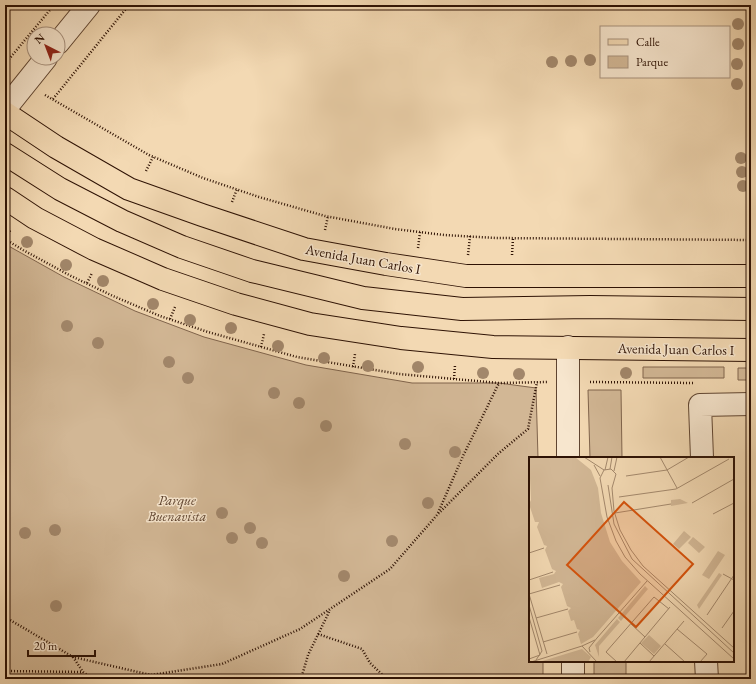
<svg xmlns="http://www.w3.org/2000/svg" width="756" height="684" viewBox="0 0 756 684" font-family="'EB Garamond',serif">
<rect width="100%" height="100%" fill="#f3d9b3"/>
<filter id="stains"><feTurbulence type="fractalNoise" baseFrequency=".005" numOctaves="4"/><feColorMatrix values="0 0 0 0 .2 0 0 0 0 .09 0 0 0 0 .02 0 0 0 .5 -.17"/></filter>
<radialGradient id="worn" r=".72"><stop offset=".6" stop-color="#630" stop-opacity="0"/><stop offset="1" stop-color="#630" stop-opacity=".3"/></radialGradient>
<!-- green -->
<path fill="#d2b795" stroke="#80644c" d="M5 244 64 277 135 311 204 337 306 365 412 383H499L536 388 538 458H530V661H543V679H5Z
M643 367H724V378H643Z
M738 368H751V380H738Z
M588 390H621L622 458H590Z
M594 661H626V679H594Z"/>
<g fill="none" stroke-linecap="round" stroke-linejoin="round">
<!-- minor casing -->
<g stroke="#5f4430" stroke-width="24">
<path id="minor" d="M58 43 89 5
M5 109 46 58
M568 347V458
M702 458 700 405 751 404
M573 661V679
M706 661 707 679"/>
</g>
<!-- major casing -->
<g stroke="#2e1204" stroke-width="24">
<path id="major" d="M5 113 56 147 129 189 202 215 304 249 386 264 466 276H751
M5 154 60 189 122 221 182 247 252 271 363 298 462 309 590 307 751 309
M5 198 35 218 94 249 163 279 236 304 310 324 401 338 493 347 751 350"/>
</g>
<!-- path -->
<path stroke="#2e1204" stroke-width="2.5" stroke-dasharray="1 2" stroke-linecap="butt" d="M5 64 54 5
M45 95 149 155 203 178 259 197 325 216 395 229 444 235 496 238 751 240
M53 99 129 5
M146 171 153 157
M232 202 237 189
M325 230 328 216
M5 239 23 250 71 276 113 296 160 316 208 332 297 357 399 374 499 383 547 382
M5 239 11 229
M418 248 420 232
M468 255 470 236
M512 255 513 238
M87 283 92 273
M170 319 175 307
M261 347 264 334
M353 367 355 354
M454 379 455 365
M590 382 695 383
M438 513 463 456 499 383
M5 617 73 657 151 675 222 664 300 629 390 569 437 515 499 453 528 429 537 382
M318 634 362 649 370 663 387 679
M73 657 83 672 93 679
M5 671 83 672
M77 679 83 673
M301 679 308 655 330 610"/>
<!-- minor -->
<use href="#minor" stroke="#f7e6ce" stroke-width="22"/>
<!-- major -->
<use href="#major" stroke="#f3d9b3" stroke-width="22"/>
</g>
<!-- trees -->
<g fill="#a2876b">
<circle cx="738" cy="24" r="6"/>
<circle cx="738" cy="44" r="6"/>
<circle cx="590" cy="60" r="6"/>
<circle cx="571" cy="61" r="6"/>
<circle cx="552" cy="62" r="6"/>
<circle cx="737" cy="64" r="6"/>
<circle cx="737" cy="84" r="6"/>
<circle cx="741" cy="158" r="6"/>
<circle cx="742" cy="172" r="6"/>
<circle cx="743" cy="186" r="6"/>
<circle cx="27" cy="242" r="6"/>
<circle cx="66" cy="265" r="6"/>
<circle cx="103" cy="281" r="6"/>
<circle cx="153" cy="304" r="6"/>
<circle cx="190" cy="320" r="6"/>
<circle cx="67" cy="326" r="6"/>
<circle cx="231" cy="328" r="6"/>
<circle cx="98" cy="343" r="6"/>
<circle cx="278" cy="346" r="6"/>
<circle cx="324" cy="358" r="6"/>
<circle cx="169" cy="362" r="6"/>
<circle cx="368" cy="366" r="6"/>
<circle cx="418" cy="367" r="6"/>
<circle cx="483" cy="373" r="6"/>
<circle cx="626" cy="373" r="6"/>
<circle cx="519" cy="374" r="6"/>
<circle cx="188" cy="378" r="6"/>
<circle cx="274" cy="393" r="6"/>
<circle cx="299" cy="403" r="6"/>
<circle cx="326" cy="426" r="6"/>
<circle cx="405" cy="444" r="6"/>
<circle cx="455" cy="452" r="6"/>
<circle cx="428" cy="503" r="6"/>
<circle cx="222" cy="513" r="6"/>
<circle cx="250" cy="528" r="6"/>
<circle cx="55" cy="530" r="6"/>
<circle cx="25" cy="533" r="6"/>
<circle cx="232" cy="538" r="6"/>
<circle cx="392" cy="541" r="6"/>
<circle cx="262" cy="543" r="6"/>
<circle cx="344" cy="576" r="6"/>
<circle cx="56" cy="606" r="6"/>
</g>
<g text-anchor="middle" stroke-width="3" stroke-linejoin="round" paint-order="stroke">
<!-- street labels -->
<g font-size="14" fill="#2e1204" stroke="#f7e6ce">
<text transform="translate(363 259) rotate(10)" y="5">Avenida Juan Carlos I</text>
<text transform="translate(676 349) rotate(1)" y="5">Avenida Juan Carlos I</text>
</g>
<!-- park labels -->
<g font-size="14" font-style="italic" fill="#5f4430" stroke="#f7e6ce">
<text x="177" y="505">Parque<tspan x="177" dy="16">Buenavista</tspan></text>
</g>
</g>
<!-- overview -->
<g transform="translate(529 457)">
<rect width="205" height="205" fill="#f3d9b3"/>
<path d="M0 0H46L62 13 69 31 72 56 81 85 93 104 112 125 64 180 52 187 49 177 51 173 48 172 45 163 42 164 39 154 42 151 38 149 32 130 34 127 30 125 13 131 10 121 25 117 27 114 23 112 16 93 18 89 15 88 8 70 10 65H6L0 47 2 43ZM151 42 159 46 142 49V43ZM155 74 162 80 150 92 144 87ZM164 80 176 90 170 96 159 86ZM189 94 196 98 180 122 173 118ZM190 116 193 118 170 152 168 148ZM116 129 119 132 92 164 89 161ZM88 162 91 165 70 189V200L66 188ZM120 178 132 189 125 197 112 186ZM53 192 62 200 59 205H10Z" fill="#d2b795"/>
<path fill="none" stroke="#a4896d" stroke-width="1" d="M55 0 75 13M131 0 148 31M65 8 71 19M81 12 83 0M76 13 79 0M85 14 88 0M97 19 138 13 160 0M79 28 85 67 103 102 205 196M90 40 147 32 200 2M163 46 205 22M86 56 142 47M184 57 205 46M0 96 15 91M194 117 205 123M0 123 24 115M0 137 18 197M0 137 31 128M0 148 13 194 7 203M178 158 205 118M0 160 11 198 0 202M7 161 39 152M102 167 116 180M193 171 205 154M148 172 178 197 171 205M14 185 48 175M111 186 125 199M136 187 156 205M53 189 68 205M205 191 114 109 102 93 91 73 85 54 83 31 87 17 82 12 75 13 71 21 78 60 87 84 96 100 111 117 205 202M61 195 60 191 68 181 118 124M2 205 53 189 66 183M88 205 77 195 125 140 140 152M95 205 141 150M120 205 155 164"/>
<path fill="#d5520b" fill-opacity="0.15" stroke="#d5520b" stroke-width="2" d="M95 45 164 107 107 170 38 108Z"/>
<rect width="205" height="205" fill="none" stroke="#2e1204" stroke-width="2"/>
</g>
<!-- margin -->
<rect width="756" height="684" fill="none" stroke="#f3d9b3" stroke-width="20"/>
<rect x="6" y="6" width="744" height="672" fill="none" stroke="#2e1204" stroke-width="2"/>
<rect x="10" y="10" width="736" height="664" fill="none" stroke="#2e1204"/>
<!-- legend -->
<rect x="600" y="26" width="130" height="52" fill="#f7e6ce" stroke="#a7917d"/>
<rect x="608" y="39" width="20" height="6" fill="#f3d9b3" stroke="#a7917d"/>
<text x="636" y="46" font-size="12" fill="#2e1204">Calle</text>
<rect x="608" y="56" width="20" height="12" fill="#d2b795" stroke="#a7917d"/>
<text x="636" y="66" font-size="12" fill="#2e1204">Parque</text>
<!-- north arrow -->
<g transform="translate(46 46) rotate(318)"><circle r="19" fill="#f7e6ce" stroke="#a7917d"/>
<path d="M0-3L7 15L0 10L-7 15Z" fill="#8f2418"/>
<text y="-6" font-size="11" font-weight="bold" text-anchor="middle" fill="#2e1204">N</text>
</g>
<!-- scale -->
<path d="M28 650v6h67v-6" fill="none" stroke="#2e1204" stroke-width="2"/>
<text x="34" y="650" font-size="12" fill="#2e1204" stroke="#f7e6ce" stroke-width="3" paint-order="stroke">20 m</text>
<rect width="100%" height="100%" filter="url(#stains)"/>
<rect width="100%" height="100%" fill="url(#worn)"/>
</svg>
